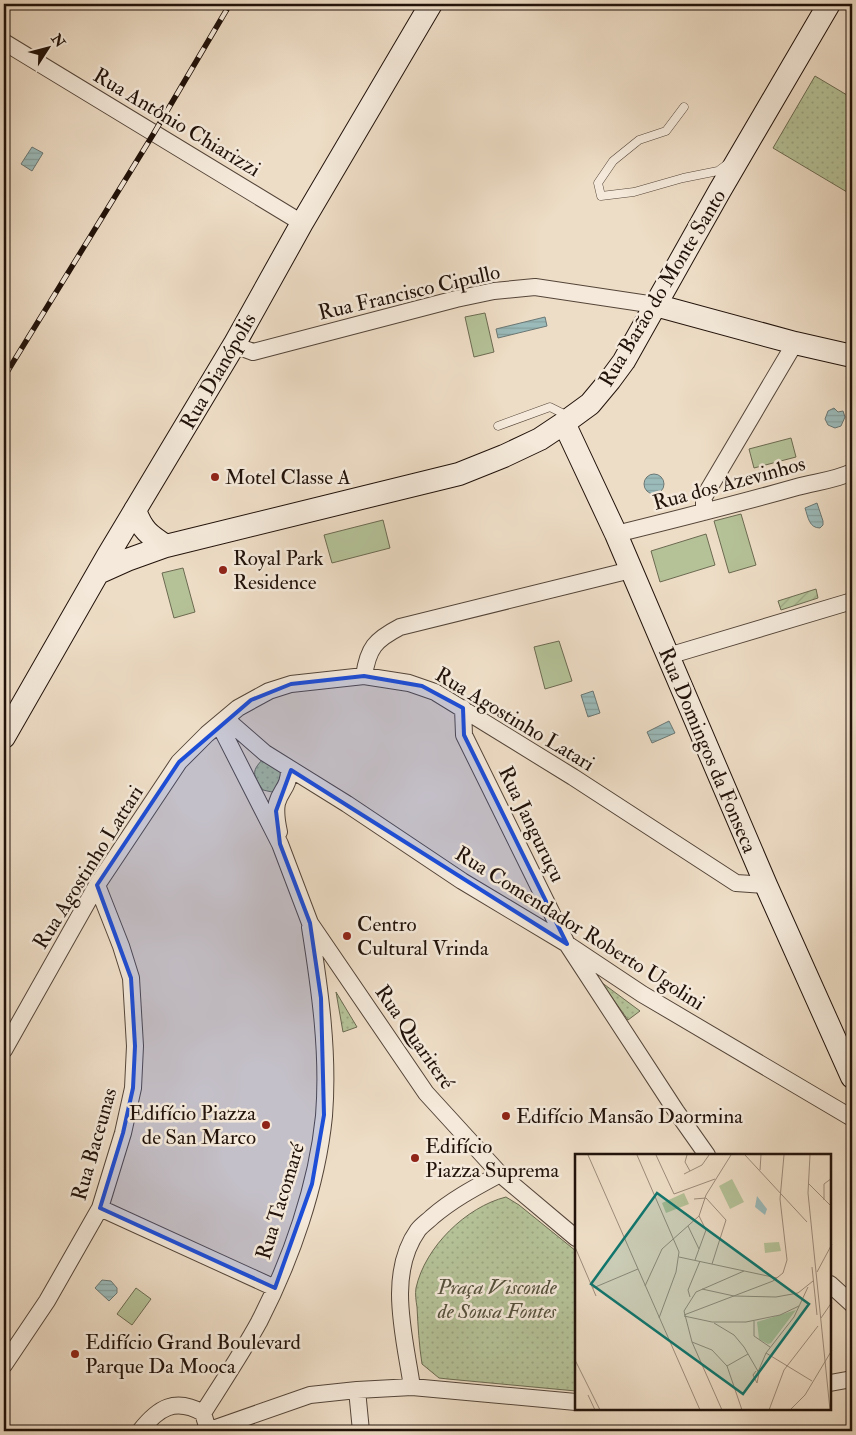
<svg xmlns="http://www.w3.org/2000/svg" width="856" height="1435" viewBox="0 0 856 1435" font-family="'IM FELL Double Pica',serif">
<defs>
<pattern id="park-dots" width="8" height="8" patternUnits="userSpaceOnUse" patternTransform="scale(1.25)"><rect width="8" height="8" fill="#b5c298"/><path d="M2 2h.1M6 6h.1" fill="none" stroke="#9ba682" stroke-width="1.8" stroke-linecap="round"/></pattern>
<pattern id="garden-furrows" width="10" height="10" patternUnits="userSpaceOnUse" patternTransform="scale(1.25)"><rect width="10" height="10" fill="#b5c298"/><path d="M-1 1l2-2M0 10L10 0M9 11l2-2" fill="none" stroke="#9ba682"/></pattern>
<pattern id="water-rules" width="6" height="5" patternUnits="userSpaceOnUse" patternTransform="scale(1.25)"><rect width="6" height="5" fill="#9bbbbb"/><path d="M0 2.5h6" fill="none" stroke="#85a09f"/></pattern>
</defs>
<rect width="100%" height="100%" fill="#eeddc6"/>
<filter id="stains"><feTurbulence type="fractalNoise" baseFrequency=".004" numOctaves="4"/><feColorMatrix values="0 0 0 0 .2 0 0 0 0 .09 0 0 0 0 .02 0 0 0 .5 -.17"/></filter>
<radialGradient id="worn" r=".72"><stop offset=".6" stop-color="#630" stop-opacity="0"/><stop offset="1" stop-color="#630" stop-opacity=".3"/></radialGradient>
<!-- grass -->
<path fill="#b5c298" stroke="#6b6a51" d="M485 313 494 352 474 357 465 317Z
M791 438 796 457 754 468 749 449Z
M741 514 756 565 729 573 714 521Z
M383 520 390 548 332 563 324 535Z
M706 534 715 565 660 582 651 551Z
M183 568 195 612 174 618 162 573Z
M559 641 572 681 545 689 534 647Z
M136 1288 151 1299 132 1325 117 1314Z"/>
<!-- park -->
<path fill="url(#park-dots)" stroke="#6b6a51" d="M815 76 852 98V195L773 148Z
M265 757 284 770V783L272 792 263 790C252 774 251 771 265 757Z
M601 982 640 1011 628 1020Z
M336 992 357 1027 343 1032Z
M506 1197 519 1205 576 1251V1391L448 1379 439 1378 422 1364C419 1345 418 1326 417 1307 416 1301 415 1294 416 1288 425 1247 466 1207 506 1197Z"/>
<!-- garden -->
<path fill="url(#garden-furrows)" stroke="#6b6a51" d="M816 589 818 598 781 610 778 601Z"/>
<!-- water -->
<path fill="url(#water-rules)" stroke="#6a7774" d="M32 147 43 153 32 171 21 164Z
M545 317 547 326 498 338 496 329Z
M834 408 838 412 843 411 845 417 841 426 835 428 828 425 825 419 828 411Z
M644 484a10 10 0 1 1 20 0a10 10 0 1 1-20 0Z
M817 503 823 521V525L820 528C809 528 808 517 805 508Z
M593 691 600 713 588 717 581 695Z
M669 721 675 733 652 743 647 732Z
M102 1280 111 1281 117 1288V1293L109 1301 95 1288Z"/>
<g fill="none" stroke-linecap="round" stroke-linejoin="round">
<!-- lane casing -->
<g stroke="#544539" stroke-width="9">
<path id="lane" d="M684 107 666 131 639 140 613 161 598 183 601 196 634 192 683 178 718 171 726 165
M498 426 550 407 568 416"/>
</g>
<!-- street casing -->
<g stroke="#544539" stroke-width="18">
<path id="street" d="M4 42 302 223
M234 345 253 352 456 299 494 291 535 287 655 305
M704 512V497L795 343
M616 534C677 519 737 504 797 487 815 482 836 480 852 472
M668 656 852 601
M364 676C368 648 375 640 400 627L631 570
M463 708 464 735 567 944 676 1111 707 1155
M226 719 265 753 347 804 462 881 567 944 642 994 852 1118
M219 724 280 844 310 923 426 1093 500 1174 576 1238
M279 832C277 823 275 813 277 803 281 789 289 788 289 769
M4 1050 97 885 179 762 207 734 238 708 269 691 291 684 364 676 409 683 435 692 573 777 736 883 766 885
M100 1208 275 1288
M830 1284 852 1304
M4 1365 47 1301 100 1208 123 1133 133 1088 135 1046 131 978 121 946 97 885
M830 1383 852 1379
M412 1387C405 1338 386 1275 418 1230 422 1225 428 1221 432 1217 453 1199 476 1187 500 1174
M357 1390 361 1431
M203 1413C222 1383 242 1353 259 1322 291 1260 317 1186 324 1116 329 1053 320 990 310 927
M140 1431C158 1408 175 1397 203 1413L206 1423
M207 1431 310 1395 357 1390 412 1387 576 1402"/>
</g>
<!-- secondary casing -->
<g stroke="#21120a" stroke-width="24">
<path id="secondary" d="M655 305 795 343 852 356
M564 423 616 534 766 885 852 1077
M135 510C142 530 149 535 166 546
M98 573 127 560 166 546 459 474 504 456 540 439 564 423 590 404 610 380 624 361 719 192 829 4
M4 737 107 557 234 345 302 223 431 4"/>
</g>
<!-- lane -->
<use href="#lane" stroke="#f4e9da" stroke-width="8"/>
<!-- street -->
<use href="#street" stroke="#f4e9da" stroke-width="16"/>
<!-- secondary -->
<use href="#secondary" stroke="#f4e9da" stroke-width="22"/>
<!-- rail casing -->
<g stroke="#21120a" stroke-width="5.5">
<path id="rail" d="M4 377 154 133 230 4"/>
</g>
<!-- rail -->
<use href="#rail" stroke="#f4e9da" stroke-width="4" stroke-dasharray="11" stroke-linecap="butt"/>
</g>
<!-- marked area -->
<path fill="#1d4ed8" fill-opacity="0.2" stroke="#1d4ed8" stroke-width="4" stroke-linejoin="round" d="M364 676 422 686 463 708 464 735 567 944 291 770 276 811 280 844 310 923 321 998 324 1115 312 1184 275 1288 100 1208 123 1133 133 1088 135 1046 131 978 97 885 179 762 251 700 291 684Z"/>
<!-- markers -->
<g fill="#8f2418" stroke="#f4e9da" stroke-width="2">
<circle cx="215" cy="477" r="5"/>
<circle cx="223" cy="570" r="5"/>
<circle cx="347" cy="936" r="5"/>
<circle cx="506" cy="1116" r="5"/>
<circle cx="266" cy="1125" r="5"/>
<circle cx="415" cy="1158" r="5"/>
<circle cx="75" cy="1354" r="5"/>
</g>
<g text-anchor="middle" stroke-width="5" stroke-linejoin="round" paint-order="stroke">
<!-- street labels -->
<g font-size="21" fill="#21120a" stroke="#f4e9da">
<text transform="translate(177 122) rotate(31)" y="7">Rua Antônio Chiarizzi</text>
<text transform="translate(662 288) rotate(-59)" y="7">Rua Barão do Monte Santo</text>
<text transform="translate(409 292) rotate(-13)" y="7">Rua Francisco Cipullo</text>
<text transform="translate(218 371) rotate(-60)" y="7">Rua Dianópolis</text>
<text transform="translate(729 483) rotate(-15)" y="7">Rua dos Azevinhos</text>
<text transform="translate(515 719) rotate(31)" y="7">Rua Agostinho Latari</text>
<text transform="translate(708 750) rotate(67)" y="7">Rua Domingos da Fonseca</text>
<text transform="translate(532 824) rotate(64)" y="7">Rua Janguruçu</text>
<text transform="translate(88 867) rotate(-58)" y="7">Rua Agostinho Lattari</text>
<text transform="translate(580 928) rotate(32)" y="7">Rua Comendador Roberto Ugolini</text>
<text transform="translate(415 1037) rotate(55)" y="7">Rua Quariteré</text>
<text transform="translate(94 1144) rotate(-74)" y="7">Rua Baceunas</text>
<text transform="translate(280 1201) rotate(-73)" y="7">Rua Tacomaré</text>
</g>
<!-- poi labels -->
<g font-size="21" fill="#21120a" stroke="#f4e9da" text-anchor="start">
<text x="225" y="484">Motel Classe A</text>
<text x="233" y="565">Royal Park<tspan x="233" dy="24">Residence</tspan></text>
<text x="357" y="931">Centro<tspan x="357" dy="24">Cultural Vrinda</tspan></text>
<text x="256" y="1120" text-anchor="end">Edifício Piazza<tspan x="256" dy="24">de San Marco</tspan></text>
<text x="516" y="1123">Edifício Mansão Daormina</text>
<text x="425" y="1153">Edifício<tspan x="425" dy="24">Piazza Suprema</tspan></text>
<text x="85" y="1349">Edifício Grand Boulevard<tspan x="85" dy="24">Parque Da Mooca</tspan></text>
</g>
<!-- park labels -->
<g font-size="21" font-style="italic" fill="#55503c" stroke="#f4e9da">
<text x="497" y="1294">Praça Visconde<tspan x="497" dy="24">de Sousa Fontes</tspan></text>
</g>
</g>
<!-- overview -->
<g transform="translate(575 1154)">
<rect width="256" height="256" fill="#eeddc6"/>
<path d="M157 25 169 48 155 55 144 32ZM204 88 206 97 190 99 189 89Z" fill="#b5c298"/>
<path d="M109 39 114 50 91 59 87 49ZM221 156 196 189 193 190 184 185 182 168Z" fill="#b5c298"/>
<path d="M182 42 192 55 190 61 180 53Z" fill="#9bbbbb"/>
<path fill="none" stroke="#9c8c7b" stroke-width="1" d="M13 1 125 256M62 1 104 98 101 118 84 164M81 1 99 40 140 25M112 1 110 8 115 17M170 1 232 68M235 1 233 39 255 256M185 16 186 1M109 20 127 11 134 1M233 29 257 53M119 45 131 44 151 66 137 110M249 46V30L257 24M113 72 124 95M0 93 21 142M104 103 202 124M120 106 131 76 124 62M237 113 242 161M242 118 257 90M70 132 87 95 124 62 131 41 156 1M18 134 63 115M127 135 159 142 201 143 223 139 238 127M115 143 113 136 125 107M109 161 198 127 208 119 212 106 205 45 209 1M109 162 137 168H171L205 161 224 152M246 164 257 148M179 167V182L195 193M139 169 159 181 169 193 184 219 182 229 178 221 181 217M117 188 137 196 152 212 167 256M191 199 237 227M0 206 25 256M152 212 173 200M183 218 191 199 219 163 233 133M13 241 20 256M147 256 117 188 109 157 121 138 169 117M194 256 209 216 243 172M215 256 230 241 257 196"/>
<path fill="#0f766e" fill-opacity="0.15" stroke="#0f766e" stroke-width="2.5" d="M82 39 234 150 168 240 16 130Z"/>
<rect width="256" height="256" fill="none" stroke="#21120a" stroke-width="2.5"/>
</g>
<!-- margin -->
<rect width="856" height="1435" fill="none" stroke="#eeddc6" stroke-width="20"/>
<rect x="5" y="5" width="846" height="1425" fill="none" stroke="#21120a" stroke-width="2.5"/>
<rect x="10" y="10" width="836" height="1415" fill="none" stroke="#21120a"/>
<!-- north arrow -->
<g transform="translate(48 48) rotate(54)" stroke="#f4e9da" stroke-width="4" paint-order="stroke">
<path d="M0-4L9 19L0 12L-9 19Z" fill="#21120a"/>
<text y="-8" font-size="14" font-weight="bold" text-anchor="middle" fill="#21120a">N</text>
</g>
<rect width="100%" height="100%" filter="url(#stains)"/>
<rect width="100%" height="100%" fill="url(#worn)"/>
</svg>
